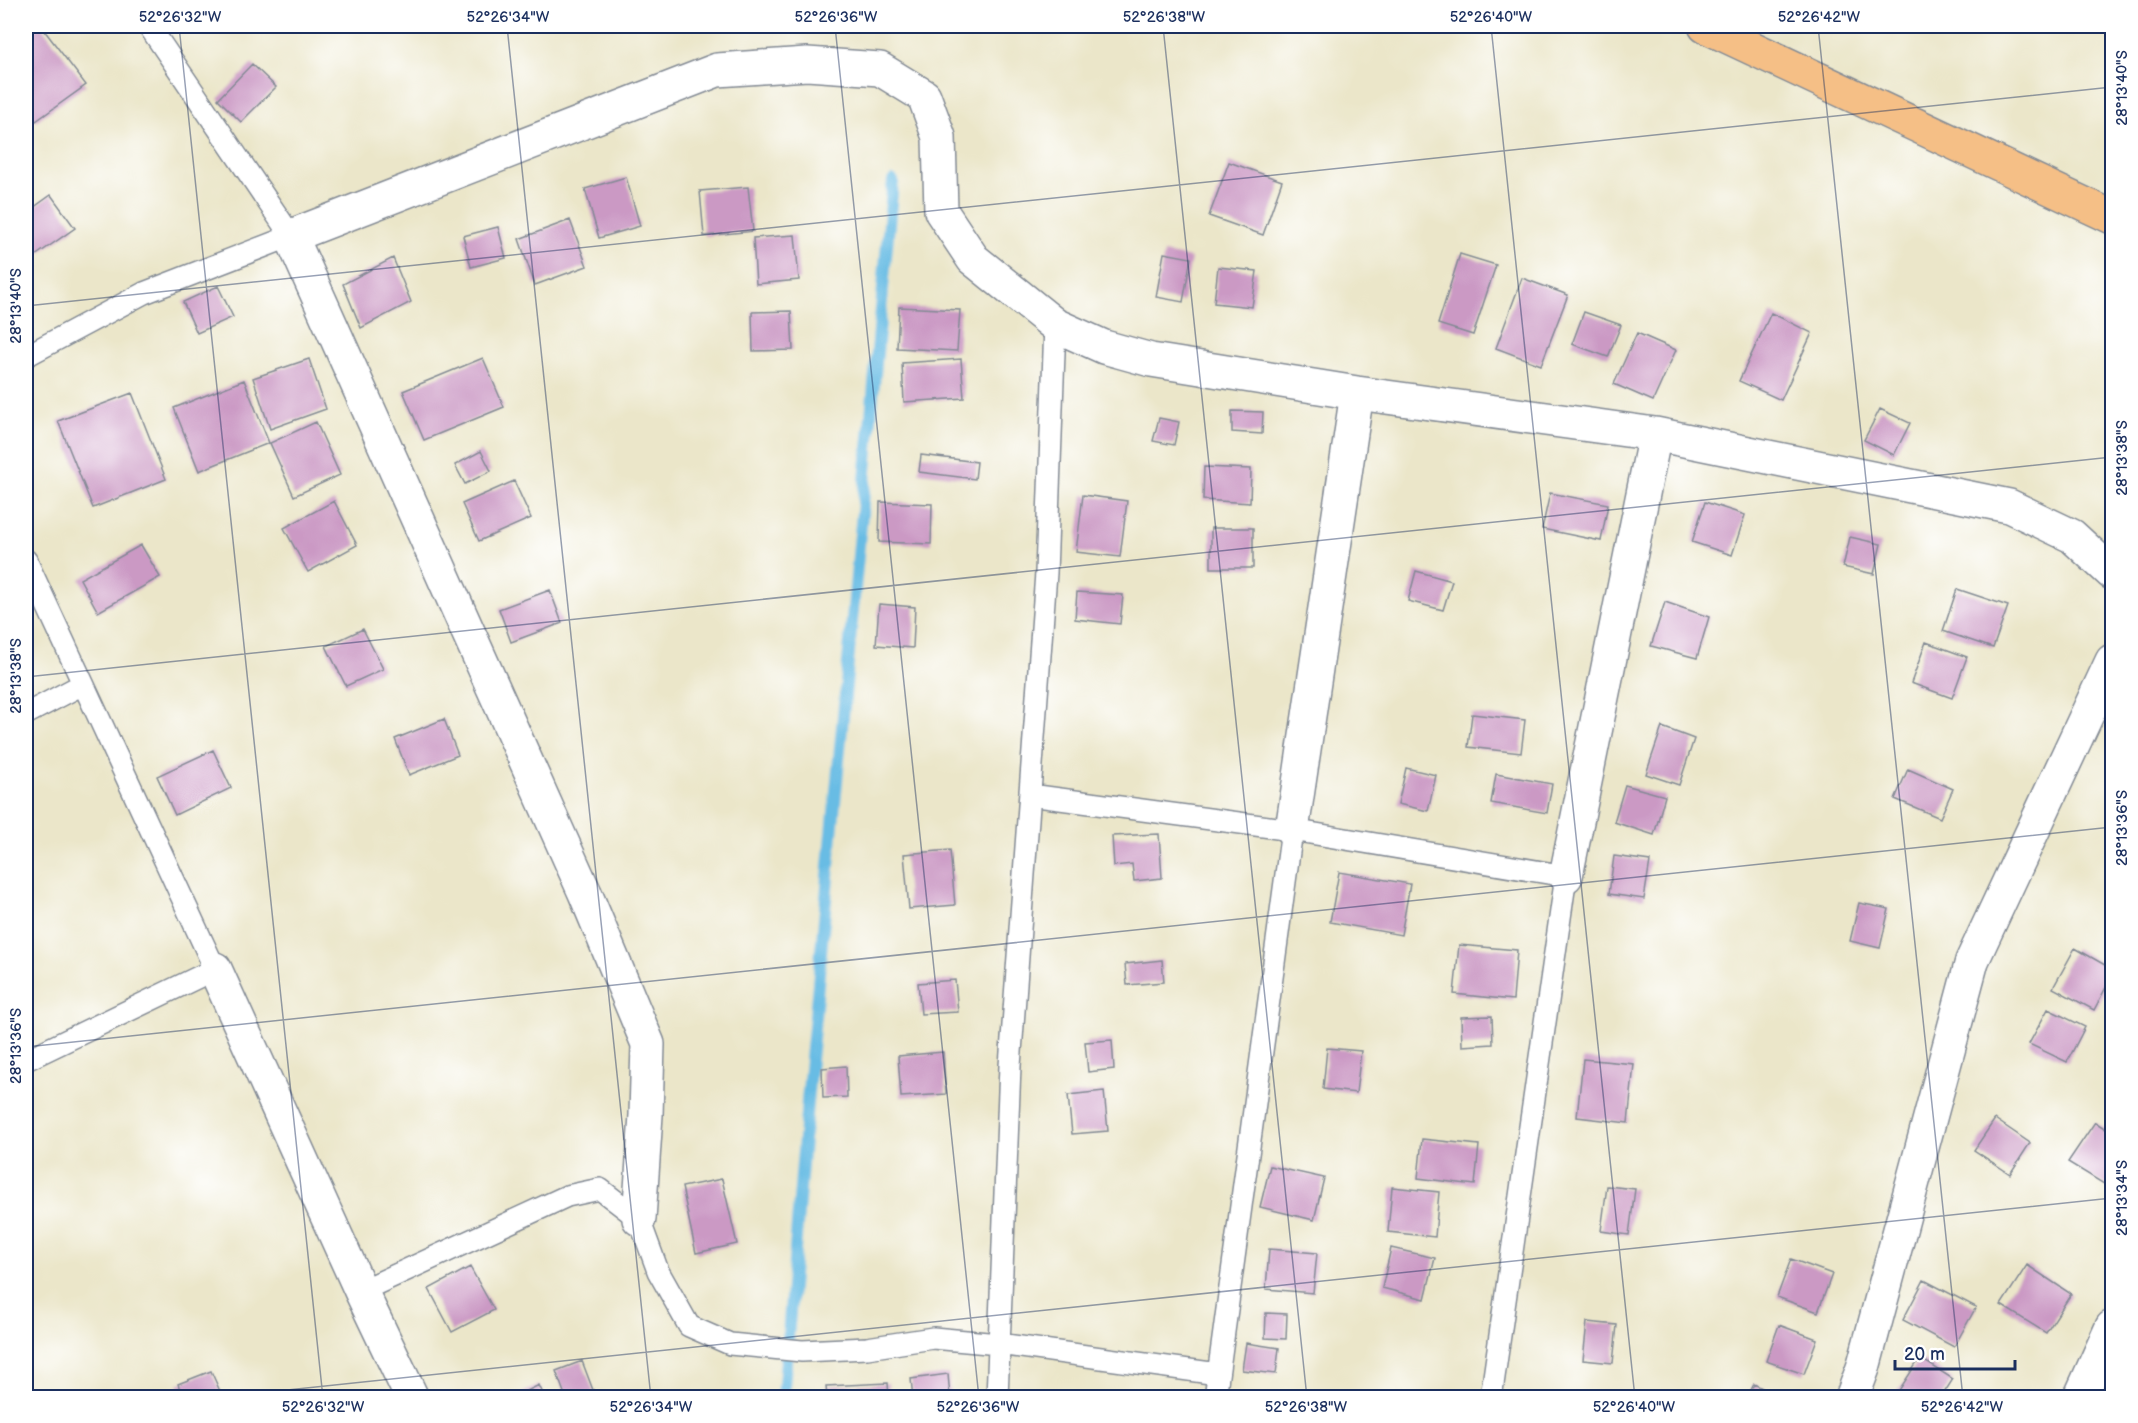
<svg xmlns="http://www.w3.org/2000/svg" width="2138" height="1423" viewBox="0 0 2138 1423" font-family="'Balsamiq Sans',sans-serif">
<rect width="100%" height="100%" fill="#fff"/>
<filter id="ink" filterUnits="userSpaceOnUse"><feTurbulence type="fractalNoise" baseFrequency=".0167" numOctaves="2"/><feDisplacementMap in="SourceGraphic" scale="12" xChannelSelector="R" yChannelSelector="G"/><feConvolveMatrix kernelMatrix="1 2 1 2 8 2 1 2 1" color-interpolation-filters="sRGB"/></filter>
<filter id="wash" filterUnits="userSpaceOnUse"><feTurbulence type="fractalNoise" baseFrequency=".008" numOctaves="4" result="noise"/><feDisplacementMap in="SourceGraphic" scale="24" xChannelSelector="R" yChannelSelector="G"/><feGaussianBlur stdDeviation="1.35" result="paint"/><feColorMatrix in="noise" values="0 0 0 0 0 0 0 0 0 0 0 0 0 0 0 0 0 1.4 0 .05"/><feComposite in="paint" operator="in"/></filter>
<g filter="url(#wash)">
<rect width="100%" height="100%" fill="#ebe6c9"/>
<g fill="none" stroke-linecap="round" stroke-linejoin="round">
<!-- stream -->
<path stroke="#68bce4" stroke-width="12" d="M783 1398 807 1102 893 181"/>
</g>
<g id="blocks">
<!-- building -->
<path fill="#cb99c4" d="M41 26 86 85 36 121 26 107V36Z
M252 64 276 87 241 122 218 99Z
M1229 162 1282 181 1263 235 1209 216Z
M626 177 640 226 599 238 585 189Z
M748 187 753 231 704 236 700 191Z
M51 195 75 228 35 256 26 243V213Z
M570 220 587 266 535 285 519 239Z
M498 227 506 258 471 267 463 236Z
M795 235 799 280 756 284 753 238Z
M1164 253 1191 258 1183 302 1156 297Z
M1460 254 1496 265 1473 335 1438 324Z
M393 258 411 302 361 328 343 284Z
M1218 267 1257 271 1252 307 1214 303Z
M1522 278 1568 295 1541 365 1496 348Z
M218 286 233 317 197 333 183 302Z
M899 307 960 310 957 351 897 348Z
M791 311 793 350 753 351 752 312Z
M1584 312 1621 325 1608 357 1572 344Z
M1771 313 1812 333 1781 400 1739 381Z
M1637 333 1676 350 1653 401 1614 384Z
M483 358 504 407 424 440 403 391Z
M309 359 326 409 270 429 253 378Z
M961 359 964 398 904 402 902 363Z
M244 380 269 443 199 471 174 408Z
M132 393 166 479 93 508 58 421Z
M1880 409 1910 423 1894 455 1864 440Z
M1232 411 1263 412 1262 434 1232 432Z
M1159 418 1179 422 1174 445 1153 441Z
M316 422 340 475 294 496 270 443Z
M481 451 491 471 465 484 455 465Z
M921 455 977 462 975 479 919 472Z
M1204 467 1251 469 1250 503 1203 500Z
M514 481 531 518 479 541 462 504Z
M1550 493 1608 504 1601 541 1542 529Z
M1083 495 1127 501 1120 557 1076 552Z
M334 501 357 545 308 572 284 528Z
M880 502 932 504 931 544 879 542Z
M1705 502 1745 515 1732 555 1692 542Z
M1211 528H1253V568H1211Z
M1850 537 1881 544 1874 574 1843 567Z
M141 545 160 577 98 612 80 579Z
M1416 571 1452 581 1443 610 1408 601Z
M1957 589 2008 606 1993 648 1943 631Z
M550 590 562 623 511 642 499 609Z
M1077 592 1123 595 1120 624 1075 619Z
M1665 602 1709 617 1697 658 1651 646Z
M879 604 915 607 913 648 876 645Z
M363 629 383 669 346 686 326 646Z
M1926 642 1967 657 1952 698 1911 683Z
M1472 714 1525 720 1521 753 1468 747Z
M444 719 458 755 409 775 395 739Z
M1662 727 1694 739 1679 785 1646 774Z
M213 750 231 788 175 815 157 776Z
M1406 768 1436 775 1428 811 1398 804Z
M1908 769 1953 789 1940 818 1895 799Z
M1496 774 1552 784 1547 813 1491 803Z
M1625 785 1665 796 1654 835 1614 822Z
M1159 834 1162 878 1134 881 1132 864 1114 866 1112 836Z
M950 850 955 905 909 909 904 854Z
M1614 856 1650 861 1644 899 1609 894Z
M1339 872 1410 884 1401 935 1330 922Z
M1859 903 1889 909 1880 948 1850 941Z
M1459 945 1517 950 1513 1000 1454 994Z
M2075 948 2112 969V976L2094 1010 2053 988Z
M1162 960 1164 982 1127 985 1125 964Z
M955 980 958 1012 921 1014 918 983Z
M2048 1009 2085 1027 2067 1062 2029 1044Z
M1492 1016 1493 1044 1462 1046 1461 1017Z
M1112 1040 1114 1069 1088 1072 1085 1042Z
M1327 1048 1361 1051 1356 1093 1323 1089Z
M943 1052 946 1094 901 1097 898 1056Z
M1583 1059 1634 1064 1628 1123 1577 1117Z
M846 1066 847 1097 823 1098 822 1068Z
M1104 1091 1108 1131 1072 1134 1068 1095Z
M1995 1119 2030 1143 2010 1174 1974 1150Z
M2095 1122 2112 1133V1189L2068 1162Z
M1422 1139 1479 1145 1475 1185 1418 1178Z
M1270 1166 1324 1178 1314 1220 1260 1207Z
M722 1179 737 1244 696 1253 682 1187Z
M1607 1186 1635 1189 1629 1235 1601 1231Z
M1392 1187 1439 1192 1435 1237 1388 1232Z
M1391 1248 1435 1258 1425 1299 1382 1288Z
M1269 1249 1317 1253 1313 1293 1266 1289Z
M1791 1259 1832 1274 1818 1312 1777 1297Z
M2027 1265 2071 1294 2046 1333 2001 1305Z
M470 1267 494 1310 452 1332 429 1289Z
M1924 1280 1976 1307 1954 1347 1903 1320Z
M1266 1313 1287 1314 1286 1339 1265 1338Z
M1587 1322 1617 1325 1613 1363 1583 1360Z
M1779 1325 1817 1339 1804 1374 1766 1361Z
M1246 1343 1279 1348 1276 1374 1242 1370Z
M1920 1358 1953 1379 1941 1398H1894Z
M582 1361 596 1398H566L556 1371Z
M211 1371 223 1398H183L178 1384Z
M948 1374 950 1397 913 1398 911 1379Z
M888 1383 889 1398H827L826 1386Z
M1754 1384 1782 1398H1747Z
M539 1385 545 1398H513Z"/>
</g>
</g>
<g filter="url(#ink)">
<use href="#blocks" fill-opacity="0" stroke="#838a94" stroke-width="1.5"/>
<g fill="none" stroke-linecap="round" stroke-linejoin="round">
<!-- service casing -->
<g stroke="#838a94" stroke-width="24">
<path id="service" d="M26 356 144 293 291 236 149 26
M26 560 215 969 26 1060
M26 714 83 684
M1030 795 1292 830 1566 876 1491 1398
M361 1291 567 1196 600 1189 639 1219 658 1271 689 1326 730 1344 802 1351 867 1348 933 1338 999 1344 1218 1374
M997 1398 1010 1066 1046 573 1055 325
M1215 1398 1292 830"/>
</g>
<!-- minor casing -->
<g stroke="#838a94" stroke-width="36">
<path id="minor" d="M1292 830 1357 393
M1566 876 1655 434
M215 969 361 1291 412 1398
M639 1219 646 1115 648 1044 585 893 291 236 717 70 807 64 880 69 924 96 939 137 941 211 973 259 1055 325 1104 347 1151 360 1357 393 1655 434 2009 506 2072 536 2112 573
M1852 1398 1863 1368 1972 961 2112 661
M2080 1398 2112 1327"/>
</g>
<!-- trunk casing -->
<g stroke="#838a94" stroke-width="36">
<path id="trunk" d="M1705 26 2112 217"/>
</g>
<!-- service -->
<use href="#service" stroke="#fff" stroke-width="21"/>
<!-- minor -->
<use href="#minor" stroke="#fff" stroke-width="33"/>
<!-- trunk -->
<use href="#trunk" stroke="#f5bf86" stroke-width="33"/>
</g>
</g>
<!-- ticks -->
<path fill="none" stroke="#1b2f5e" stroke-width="1.5" stroke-opacity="0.45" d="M179 26 323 1398M507 26 651 1398M835 26 979 1398M1163 26 1307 1398M1491 26 1635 1398M1818 26 1963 1398M26 306 2112 87M26 677 2112 457M26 1047 2112 827M211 1398 2112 1198"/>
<!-- margin -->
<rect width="2138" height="1423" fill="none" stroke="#fff" stroke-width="66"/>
<!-- scale -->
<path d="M1895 1360v9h120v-9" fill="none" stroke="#1b2f5e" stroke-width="3"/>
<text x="1904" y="1360" font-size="18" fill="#1b2f5e" stroke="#ffffff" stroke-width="4.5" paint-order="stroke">20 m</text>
<rect x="33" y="33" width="2072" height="1357" fill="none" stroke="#1b2f5e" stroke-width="2"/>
<g font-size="15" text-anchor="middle" fill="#1b2f5e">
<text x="180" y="22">52°26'32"W</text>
<text x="508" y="22">52°26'34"W</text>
<text x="836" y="22">52°26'36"W</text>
<text x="1164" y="22">52°26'38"W</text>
<text x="1491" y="22">52°26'40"W</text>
<text x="1819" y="22">52°26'42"W</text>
<text transform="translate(2122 88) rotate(-90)" y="5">28°13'40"S</text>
<text transform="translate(16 306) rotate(-90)" y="5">28°13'40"S</text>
<text transform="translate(2122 458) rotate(-90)" y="5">28°13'38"S</text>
<text transform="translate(16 676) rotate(-90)" y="5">28°13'38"S</text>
<text transform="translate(2122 828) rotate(-90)" y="5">28°13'36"S</text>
<text transform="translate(16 1046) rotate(-90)" y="5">28°13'36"S</text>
<text transform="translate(2122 1198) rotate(-90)" y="5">28°13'34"S</text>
<text x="323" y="1412">52°26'32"W</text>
<text x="651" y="1412">52°26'34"W</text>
<text x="978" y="1412">52°26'36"W</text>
<text x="1306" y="1412">52°26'38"W</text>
<text x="1634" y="1412">52°26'40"W</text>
<text x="1962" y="1412">52°26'42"W</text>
</g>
</svg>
